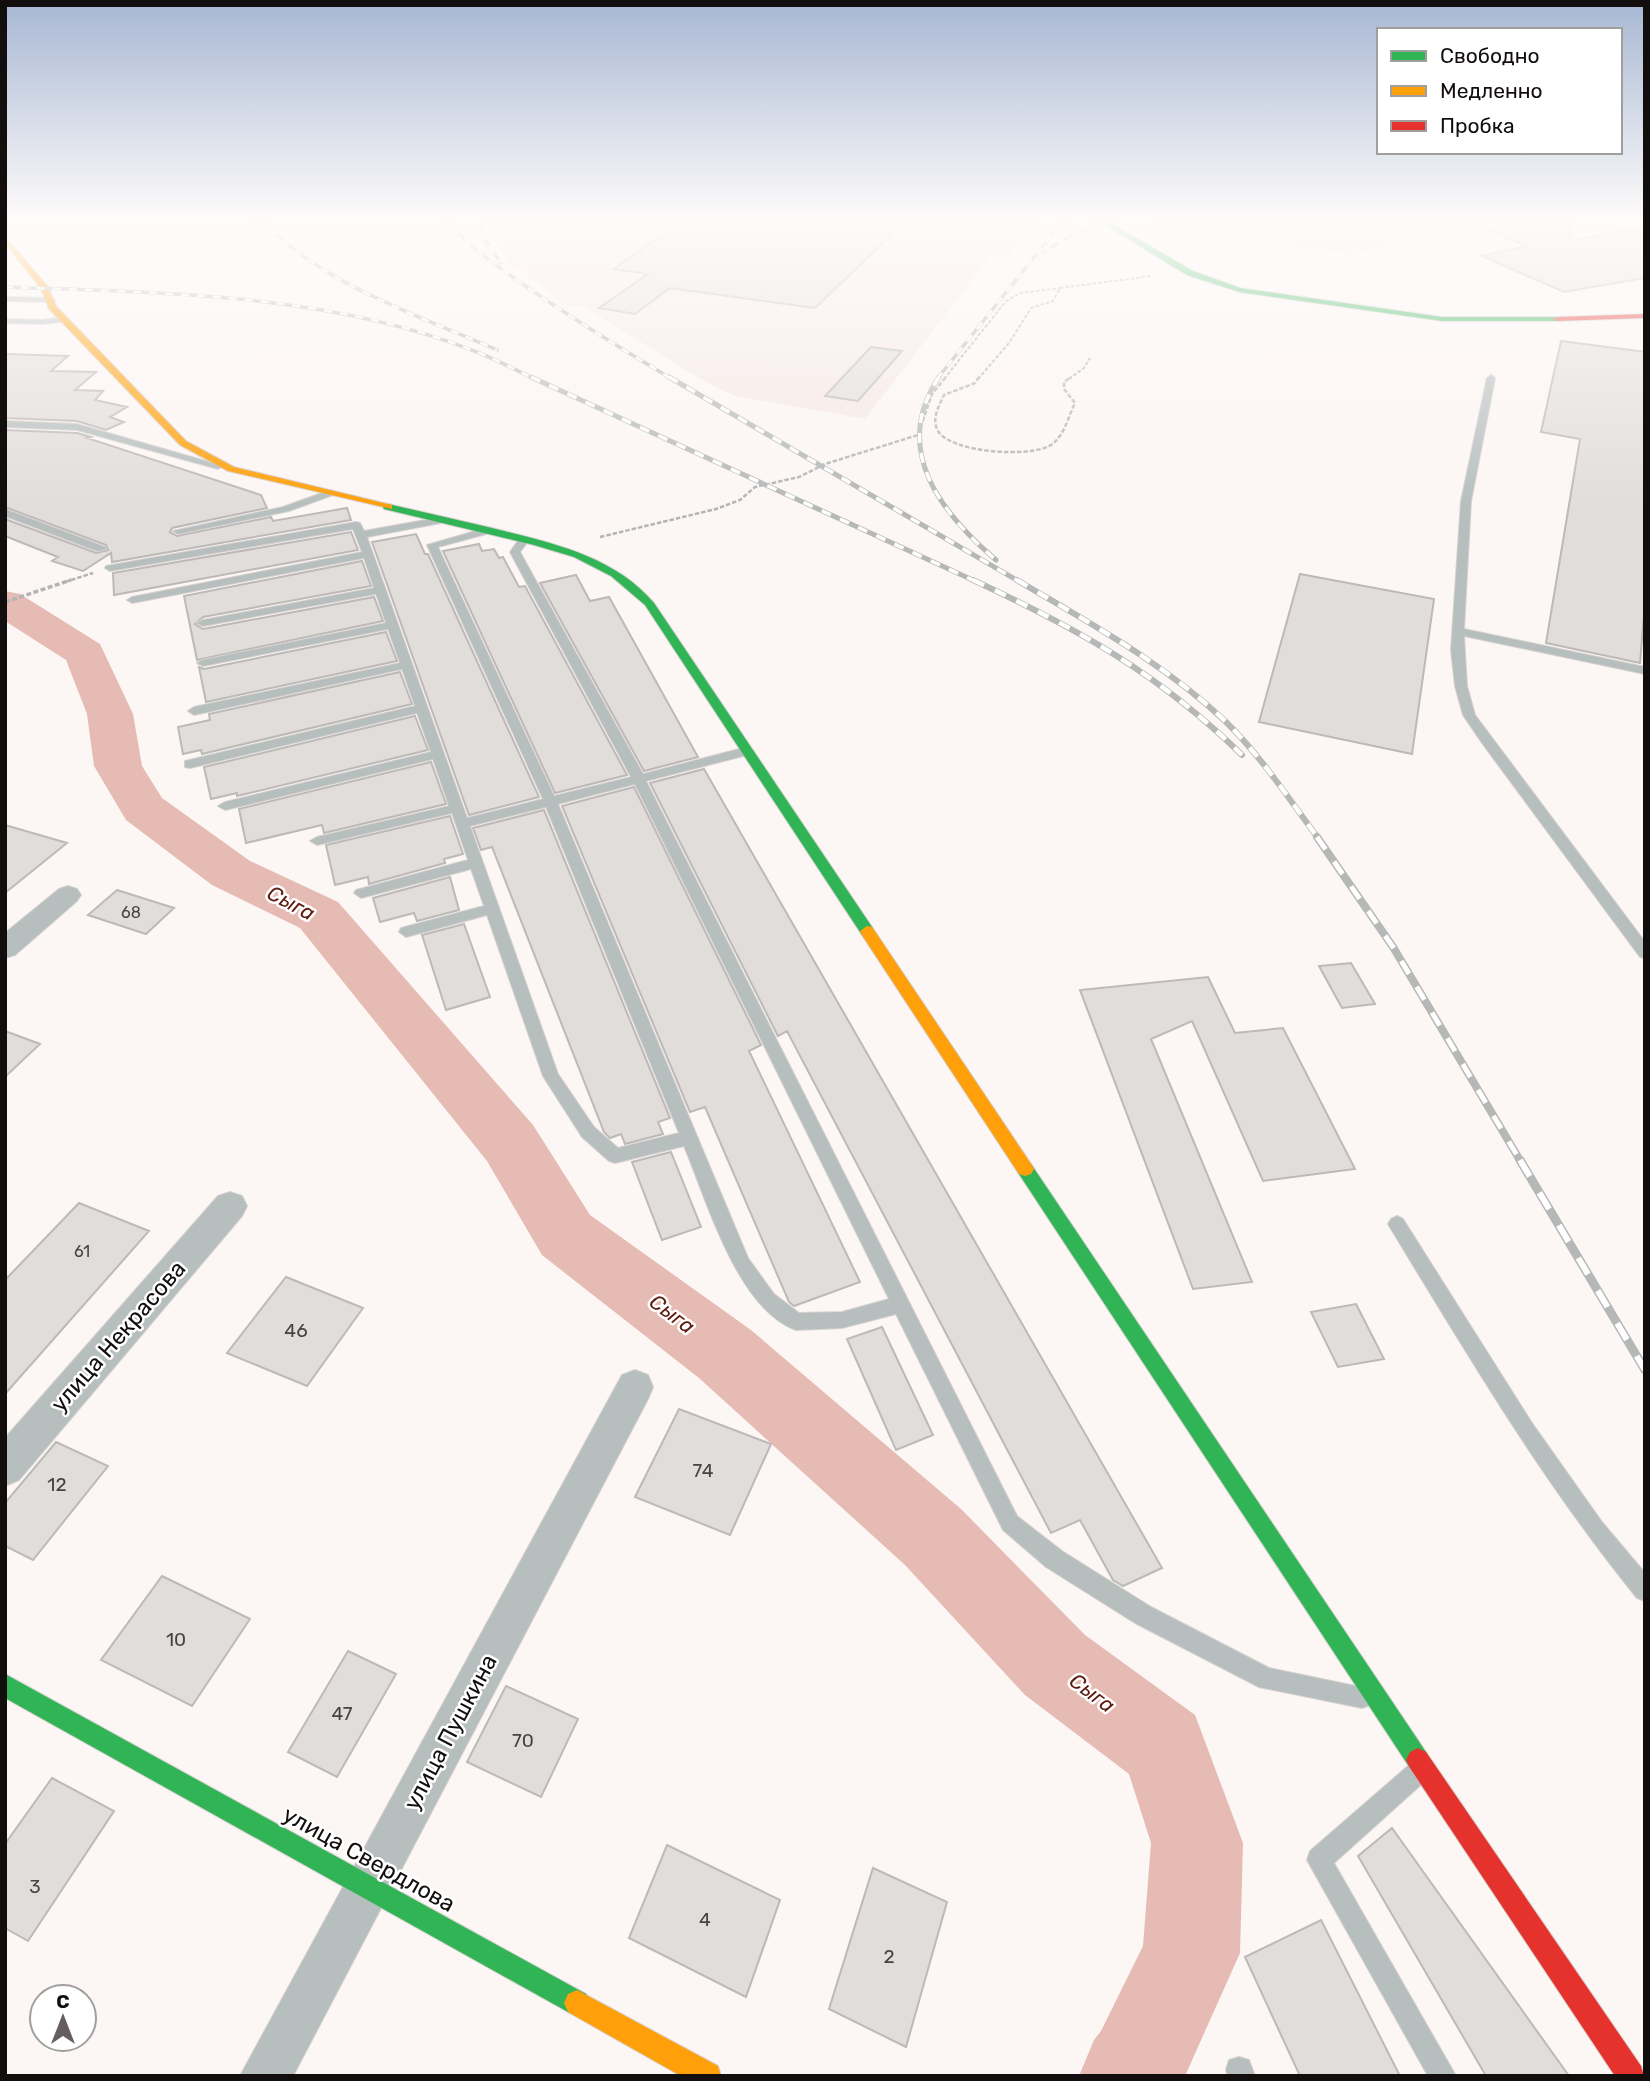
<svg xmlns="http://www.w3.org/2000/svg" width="1650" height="2081" viewBox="0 0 1650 2081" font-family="Rubik,sans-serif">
<rect width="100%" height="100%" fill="#fcf6f4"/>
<!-- built -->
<path fill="#f5e8e5" d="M487 216H1040L1008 256 992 254 865 419 735 396 707 383 581 305 568 307 507 260 487 229Z
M1140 216H1558L1351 254 1174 232Z"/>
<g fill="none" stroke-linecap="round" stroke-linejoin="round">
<!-- river -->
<path fill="#e5bbb3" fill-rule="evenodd" d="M5 591 20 594 100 644 133 714 142 766 162 798 250 861 338 902 533 1125 590 1215 751 1330 961 1509 1085 1635 1195 1715 1243 1843 1240 1953 1185 2076H1079L1094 2040 1101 2031 1143 1946 1151 1843 1129 1774 1025 1695 905 1565 699 1378 542 1255 487 1161 300 928 212 885 126 820 94 766 87 714 66 660 5 621Z"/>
</g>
<!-- building -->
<path fill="#e1dddb" stroke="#bdb9b8" stroke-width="2" d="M750 216H911L815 308 670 288 635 314 599 308 648 274 614 269 686 218 739 225Z
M1455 216H1569L1571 241 1645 227V278L1564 292 1482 256 1526 246Z
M1561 341 1645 352V604L1640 663 1546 643 1580 439 1541 432Z
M871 347 902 351 858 401 825 396Z
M5 354 68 356 51 371 96 372 75 390 103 391 95 400 127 407 110 417 124 422 106 430 77 421 5 418Z
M5 430 77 433 91 437 87 438 261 495 267 508 172 528 170 532 177 536 271 517 273 521 347 508 351 520 112 562 111 553 83 571 52 561 58 557 5 536V519L96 553 108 550 106 545 5 507Z
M351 532 358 550 114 595 113 573Z
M416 534 425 554H428L539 797 469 815 372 542Z
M479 544 482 551 494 549 499 558 503 557 519 587 525 586 627 775 555 793 443 551Z
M362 561 371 586 203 617 195 624 203 629 374 597 383 621 197 660 184 596Z
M1300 574 1434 599 1412 754 1259 722Z
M576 575 590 601 609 597 698 757 644 771 540 583Z
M386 632 397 661 206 702 199 667 204 669Z
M400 672 412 704 202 754 201 750 183 754 178 727 210 720 209 714Z
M415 716 428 750 237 796V793L211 799 204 767Z
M431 762 446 804 324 833 322 825 246 843 239 809Z
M704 769 1162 1568 1123 1586 1113 1580 1080 1520 1051 1533 787 1031 778 1036 650 783Z
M634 787 761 1045 749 1051 860 1282 794 1306 789 1302 705 1107 690 1112 562 806Z
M544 810 670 1118 658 1122 663 1134 625 1144 621 1134 610 1138 604 1132 492 847 481 850 473 828Z
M450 816 463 854 444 859 445 863 369 884 368 877 335 885 326 845Z
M5 825 67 843 5 893Z
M450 877 459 910 417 921 414 913 380 922 373 898Z
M117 890 174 908 146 934 88 915Z
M464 924 490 997 446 1010 422 935Z
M1351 963 1375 1004 1342 1008 1319 966Z
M1208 977 1235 1033 1283 1028 1355 1169 1263 1181 1192 1021 1151 1039 1252 1282 1193 1289 1080 990Z
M5 1031 40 1044 5 1077Z
M671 1152 701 1227 662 1240 632 1162Z
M79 1203 149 1231 5 1394V1280Z
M286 1277 363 1308 307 1386 227 1353Z
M1356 1304 1384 1359 1338 1367 1311 1312Z
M882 1327 933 1435 896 1450 847 1339Z
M679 1409 771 1444 730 1535 635 1497Z
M56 1442 108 1466 33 1560 5 1546V1503Z
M162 1576 250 1619 192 1706 101 1660Z
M348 1651 396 1674 337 1777 288 1752Z
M506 1686 578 1719 541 1797 467 1762Z
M52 1778 114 1811 28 1941 5 1928V1844Z
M1392 1828 1569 2076H1486L1358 1856Z
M667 1845 780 1900 746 1997 629 1938Z
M873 1868 947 1902 906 2047 829 2009Z
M1321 1920 1400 2076H1300L1245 1957Z"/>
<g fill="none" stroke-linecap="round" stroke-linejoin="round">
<!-- lane casing -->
<g stroke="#d6d2d0" stroke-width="2">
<path id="lane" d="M5 297 51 298 55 300 51 302 5 301Z
M64 317 67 321 43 324 5 323V319L43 320Z
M1491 375 1495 378 1471 501 1464 629 1645 667V674L1464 636 1467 686 1475 715 1645 942V958L1640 957 1482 743 1463 715 1455 686 1451 650 1461 501 1487 378Z
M5 421 77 424 223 466 218 469 77 430 5 427Z
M330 490 333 491V495L289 511 178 534 173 531 283 507Z
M5 509 105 547 106 549 97 551 5 516Z
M442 517 447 520 446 522 367 537 467 818 543 799 427 545 486 528 491 531 490 533 438 547 554 796 631 777 510 552 520 538 524 537 529 540 520 552 643 774 747 747 753 751 751 754 646 781 1017 1516 1062 1551 1151 1607 1269 1668 1370 1689 1373 1697 1370 1705 1362 1708 1259 1687 1135 1623 1046 1567 1003 1530 896 1314 842 1328 796 1330C737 1309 707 1200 684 1146L615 1163 609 1161 582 1137 543 1076 487 915 406 937 399 932 401 928 484 906 471 869 361 898 354 893 356 890 468 860 452 813 317 845 310 841 317 837 449 806 433 759 225 810 218 806 225 802 431 752 417 713 190 768 185 767V761L415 706 402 669 194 715 188 711 194 707 400 663 388 629 203 666 197 663 203 660 386 623 376 594 203 626 197 623 203 620 374 588 364 558 132 603 127 600 132 597 362 552 353 529 110 571 105 568 106 566 356 522 360 523 364 531ZM635 784 889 1299 842 1312 799 1313 774 1294 748 1258 558 804ZM546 807 679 1133 618 1148 594 1127 558 1074 470 826Z
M1397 1216 1403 1219 1532 1423 1602 1522 1645 1573V1601L1637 1598C1542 1481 1469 1357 1391 1229L1388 1224 1391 1219Z
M1416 1762 1424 1766 1428 1774 1424 1782 1334 1863 1456 2076H1428L1307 1860 1310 1851 1408 1766Z
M1239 2057 1249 2060 1255 2076H1228L1226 2070 1229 2060Z"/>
</g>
<!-- street casing -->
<g stroke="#d6d2d0" stroke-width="2">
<path id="street" d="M68 886 77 889 81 895 77 901 15 955 5 958V933L59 889Z
M230 1192 242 1196 247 1206 242 1216 19 1480 5 1486V1438L218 1196Z
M635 1370 648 1375 653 1387 648 1399 293 2076H240L622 1375Z"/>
</g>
<!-- fast casing -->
<g stroke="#d6d2d0" stroke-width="2">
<path id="fast" d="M1090 216H1099L1193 271 1240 288 1442 317H1557L1561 319 1557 321H1442L1239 292 1187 275Z
M388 504C423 512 458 520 492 528 551 543 613 555 654 603L872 927 874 931 872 935H862L645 605 611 576 574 557 534 545 384 509 383 507Z
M1025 1162 1031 1164 1426 1752 1430 1760 1426 1768 1418 1772 1410 1768 1019 1174 1016 1169 1019 1164Z
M5 1674 586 1994 590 2003 586 2012 577 2016 568 2012 5 1698Z"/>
</g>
<!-- slow casing -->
<g stroke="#d6d2d0" stroke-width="2">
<path id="slow" d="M5 236 48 287 56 306 186 441 234 467 392 505V509L228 471 180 445 49 309 41 289 5 243Z
M867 926 872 927 1031 1164 1034 1169 1031 1174 1025 1176 1019 1174 862 935 860 931Z
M577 1990 718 2066 721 2076H681L568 2012 564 2003 568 1994Z"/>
</g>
<!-- jam casing -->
<g stroke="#d6d2d0" stroke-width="2">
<path id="jam" d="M1645 314V318L1557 321 1553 319 1557 317Z
M1418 1748 1426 1752 1641 2066 1644 2076H1615L1410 1768 1406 1760 1410 1752Z"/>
</g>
<!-- path-far2 -->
<path stroke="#b3b5b4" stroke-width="2" stroke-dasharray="3.5 2" stroke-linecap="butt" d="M944 379 1006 301 1020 293 1060 288
M978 379 1009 343 1031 308 1053 301 1060 288 1151 276
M1069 379 1084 368 1090 358"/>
<!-- path-far1 -->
<path stroke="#b3b5b4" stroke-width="2.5" stroke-dasharray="4.5 2" stroke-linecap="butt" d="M979 377 975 383 944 395C939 406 931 419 938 431 951 453 1031 458 1051 445 1065 435 1068 417 1075 403L1064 389V382L1071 377
M600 537 716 509 740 500 755 487 799 477 825 464 918 435 932 394 946 377
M65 582 93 573"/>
<!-- path -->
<path stroke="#b3b5b4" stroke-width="3.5" stroke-dasharray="5 2.5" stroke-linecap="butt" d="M5 602 71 580"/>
<!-- lane -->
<use href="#lane" fill="#b6bebe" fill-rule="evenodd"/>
<!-- street -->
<use href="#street" fill="#b6bebe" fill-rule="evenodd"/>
<!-- fast -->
<use href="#fast" fill="#30b455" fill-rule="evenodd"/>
<!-- slow -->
<use href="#slow" fill="#ff9f0a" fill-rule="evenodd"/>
<!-- jam -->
<use href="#jam" fill="#e5322d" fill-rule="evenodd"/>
<!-- rail-far4 casing -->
<g stroke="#b6b8b8" stroke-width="3.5">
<path id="rail-far4" d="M261 216C305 278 427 319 497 350
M443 216C464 244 492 262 521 283 570 317 620 348 672 379
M481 216 484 239 501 263
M1044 252 1075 233 1118 216
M5 287C162 293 329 293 477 352 497 360 516 370 535 379
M937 379 1067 216"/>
</g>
<!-- rail-far3 casing -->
<g stroke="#b6b8b8" stroke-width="5">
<path id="rail-far3" d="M531 377 977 582
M669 377 1020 582
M939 377C891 449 940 512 996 560"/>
</g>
<!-- rail-far2 casing -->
<g stroke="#b6b8b8" stroke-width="6">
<path id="rail-far2" d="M973 580C1078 629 1158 673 1242 755
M1017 580C1089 623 1164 663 1225 721 1261 756 1289 799 1318 838"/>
</g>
<!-- rail-far1 casing -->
<g stroke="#b6b8b8" stroke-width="8">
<path id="rail-far1" d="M1317 837 1393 947 1521 1162"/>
</g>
<!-- rail casing -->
<g stroke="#b6b8b8" stroke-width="9">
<path id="rail" d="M1520 1160 1645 1370"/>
</g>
<!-- rail-far4 -->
<use href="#rail-far4" stroke="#fff" stroke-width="2.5" stroke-dasharray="8" stroke-linecap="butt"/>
<!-- rail-far3 -->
<use href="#rail-far3" stroke="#fff" stroke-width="3.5" stroke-dasharray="10" stroke-linecap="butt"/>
<!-- rail-far2 -->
<use href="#rail-far2" stroke="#fff" stroke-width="4.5" stroke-dasharray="12" stroke-linecap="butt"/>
<!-- rail-far1 -->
<use href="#rail-far1" stroke="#fff" stroke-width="5" stroke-dasharray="15" stroke-linecap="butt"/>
<!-- rail -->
<use href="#rail" stroke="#fff" stroke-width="6" stroke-dasharray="19" stroke-linecap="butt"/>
</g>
<!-- sky -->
<linearGradient id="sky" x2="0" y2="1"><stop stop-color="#a7b7d3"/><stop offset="0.43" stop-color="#fefbfa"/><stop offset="1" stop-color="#fefbfa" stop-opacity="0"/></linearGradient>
<rect width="1650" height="508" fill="url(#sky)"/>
<g text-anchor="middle" stroke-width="5" stroke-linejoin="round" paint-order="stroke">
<!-- number labels -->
<g font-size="16" fill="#474342">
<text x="131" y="918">68</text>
<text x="82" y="1257">61</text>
</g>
<!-- near-number labels -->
<g font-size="19" fill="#474342">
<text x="296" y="1337">46</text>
<text x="703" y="1477">74</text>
<text x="57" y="1491">12</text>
<text x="176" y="1646">10</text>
<text x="342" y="1720">47</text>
<text x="523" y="1747">70</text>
<text x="35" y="1893">3</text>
<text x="705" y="1926">4</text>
<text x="889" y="1963">2</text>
</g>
<!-- water labels -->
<g font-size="21" font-style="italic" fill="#5e1b10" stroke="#fff">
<text transform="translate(291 903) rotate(28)" y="7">Сыга</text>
<text transform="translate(672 1314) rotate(37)" y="7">Сыга</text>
<text transform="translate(1092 1693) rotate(37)" y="7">Сыга</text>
</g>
<!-- near-street labels -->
<g font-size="23" fill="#120e0d" stroke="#fff">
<text transform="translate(118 1336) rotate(-49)" y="8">улица Некрасова</text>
<text transform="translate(450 1732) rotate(-62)" y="8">улица Пушкина</text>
<text transform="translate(369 1859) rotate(29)" y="8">улица Свердлова</text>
</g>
</g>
<!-- border -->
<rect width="1650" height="2081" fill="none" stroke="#120e0d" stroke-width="14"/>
<!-- legend -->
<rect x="1377" y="28" width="245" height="126" fill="#ffffff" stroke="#a09f9e" stroke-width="2"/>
<rect x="1391" y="51" width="35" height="10" fill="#30b455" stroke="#a09f9e" stroke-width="2"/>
<text x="1440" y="63" font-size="21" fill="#120e0d">Свободно</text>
<rect x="1391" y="86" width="35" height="10" fill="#ff9f0a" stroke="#a09f9e" stroke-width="2"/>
<text x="1440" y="98" font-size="21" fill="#120e0d">Медленно</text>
<rect x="1391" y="121" width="35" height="10" fill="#e5322d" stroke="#a09f9e" stroke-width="2"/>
<text x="1440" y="133" font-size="21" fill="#120e0d">Пробка</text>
<!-- north arrow -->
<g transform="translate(63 2018)"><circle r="33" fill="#ffffff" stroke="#a09f9e" stroke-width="2"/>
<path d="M0-5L12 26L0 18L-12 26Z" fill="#645f5e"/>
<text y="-10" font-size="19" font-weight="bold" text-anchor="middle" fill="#120e0d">С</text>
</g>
</svg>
